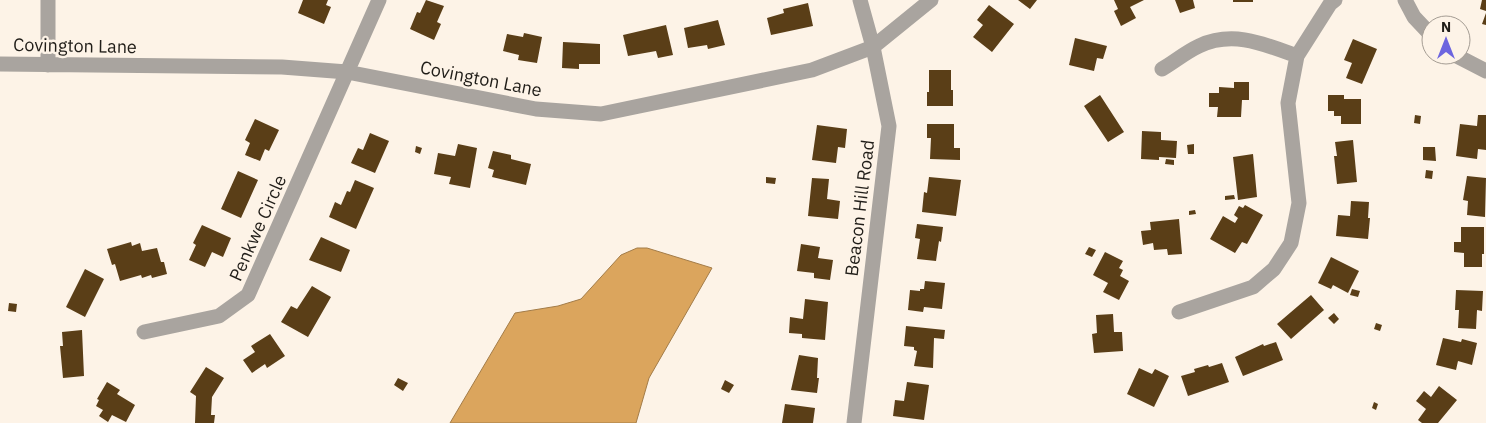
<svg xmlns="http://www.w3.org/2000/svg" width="1486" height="423" viewBox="0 0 1486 423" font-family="'IBM Plex Sans',sans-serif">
<rect width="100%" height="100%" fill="#fdf3e7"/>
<!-- water -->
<path fill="#dba55d" stroke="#a37c48" d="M637 248H647L712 268 649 378 636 423H450L515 313 558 306 581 299 621 255Z"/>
<!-- building -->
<path fill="#5a3e17" d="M303 0H328L326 5 331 7 324 24 298 13Z
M426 0 444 6 437 22 441 24 434 40 410 29 417 12 420 13Z
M1018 0H1037L1030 9Z
M1114 0H1144L1130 7 1136 18 1121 26 1114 11 1118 9Z
M1175 0H1193L1195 8 1180 13Z
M1233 0H1253V2H1233Z
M1482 0H1486V11L1480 9Z
M808 3 813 26 771 35 767 18 784 13 783 9Z
M989 5 1014 24 992 52 973 37 983 25 977 20Z
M1486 13V25L1482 24Z
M718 20 725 45 708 49 707 45 688 48 684 28Z
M666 25 673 55 658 58 656 51 628 56 623 35Z
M524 33 542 37 537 63 518 60 519 55 503 51 507 34 523 37Z
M1075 38 1107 46 1103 59 1097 58 1094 71 1069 65Z
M1353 39 1377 49 1362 84 1346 78 1352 63 1344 60Z
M563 42 600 44V64H579V69L562 68Z
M929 70H951V90H953V106H927V92H929Z
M1234 82H1249V100H1242L1241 117H1217L1218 107H1209V93H1219V87L1234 88Z
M1100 95 1124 132 1108 142 1084 106Z
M1328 95H1344V99H1361V124H1341V116H1334V111H1328Z
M1415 115 1421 116 1420 124 1414 123Z
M1478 115H1486V150L1478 149 1477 159 1456 156 1460 124 1477 126Z
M255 119 279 130 269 151 265 149 260 161 245 155 250 143 245 140Z
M927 124H954V148H960V160L930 159 931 138H927Z
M817 125 847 129 845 148 838 147 836 163 812 160Z
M1142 131 1161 132V140L1177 141 1176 158 1159 157V160L1141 159Z
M370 133 389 141 375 173 351 163 358 148 363 150Z
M1353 140 1357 182 1337 184 1334 156H1337L1335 142Z
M458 144 477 148 470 188 449 184 451 177 434 174 438 153 455 156Z
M1194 144V154H1188L1187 145Z
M416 146 422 148 420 154 415 152Z
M1423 147H1435L1436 161 1423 160Z
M493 151 511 155V159L531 164 526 185 492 177 494 170 488 168Z
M1253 154 1257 197 1238 200 1233 157Z
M1166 159 1174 160V165L1165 164Z
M1426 170 1433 171 1432 179 1425 178Z
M238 171 258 180 241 218 221 209Z
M1467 176 1486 178 1485 217 1467 215 1468 201 1463 200Z
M766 177 776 178 775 184 766 183Z
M929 177 961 180 956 216 922 212 924 192 927 193Z
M812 178 829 179 827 199 840 201 838 219 808 216Z
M355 180 374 188 356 229 329 217 335 202 341 205 347 191 350 192Z
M1234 195 1235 199 1225 200V196Z
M1351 201 1369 202 1368 218H1370L1368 239 1336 236 1338 215 1350 216Z
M1245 205 1263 215 1247 244 1242 242 1235 253 1210 239 1223 216 1235 223 1238 218 1234 215 1239 206 1243 208Z
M1195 210 1196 214 1189 215V211Z
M1179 219 1182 254 1168 255 1167 249 1154 250 1153 243 1143 245 1141 231 1151 230 1150 222Z
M917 224 943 227 941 242 939 241 936 261 917 259 920 239 915 238Z
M202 225 231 238 223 257 212 252 205 267 189 260 196 245 193 243Z
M1461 227H1484V254H1482V267H1464V253L1454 252V242H1461Z
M321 237 350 250 341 272 309 260Z
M131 242 132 246 140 243 142 251 157 248 161 262H164L167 274 152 278 151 275 142 278 141 275 120 281 115 264 112 265 107 249Z
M801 244 820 247 818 258 833 260 830 280 814 278V273L797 271Z
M1089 247 1096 250 1092 257 1085 254Z
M1105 252 1123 261 1119 268 1123 270 1120 276 1129 281 1119 300 1103 292 1108 283 1093 275Z
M1331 257 1359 271 1348 293 1333 285 1331 289 1318 283Z
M85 269 104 279 85 317 66 307Z
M925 281 945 283 942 309 924 307 923 312 908 310 910 290 920 291V289H924Z
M312 286 331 297 308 337 281 322 291 306 297 309Z
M1352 289 1360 291 1358 297 1350 295Z
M1456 290 1483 291 1482 311 1477 310 1476 329 1458 328 1459 310H1455Z
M1311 295 1324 310 1291 339 1277 324Z
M805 299 828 302 825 340 802 338V334L789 333 790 317 803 319Z
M9 303 17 304 16 312 8 311Z
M1334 313 1339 319 1334 324 1328 318Z
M1113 314 1114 332H1122L1123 351 1094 353 1092 334 1097 333 1096 315Z
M1376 323 1382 325 1380 331 1374 329Z
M906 326 945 330 944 339 934 338 933 368 914 366 917 351 914 350V347L904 346Z
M82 330 84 376 63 378 60 346H63L62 332Z
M270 334 285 356 267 368 265 364 252 373 243 360 255 352 251 346Z
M1443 338 1461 342 1462 339 1477 343 1472 365 1458 361 1456 370 1436 365Z
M1276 342 1283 360 1243 376 1235 357 1263 344 1264 346Z
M799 355 818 358 817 378H819L817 393 791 390Z
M1222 363 1229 382 1188 396 1181 376 1195 372 1194 369 1208 365 1209 367Z
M206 367 224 378 212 397 211 415H215L214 423H195L196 396 190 392Z
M1139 368 1152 374 1155 369 1169 376 1154 407 1127 394Z
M398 378 408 383 403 391 394 385Z
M725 380 734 385 729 393 721 389Z
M107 382 120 390 117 394 135 405 126 422 112 415 108 422 99 416 103 410 96 406 99 400 97 399Z
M907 382 929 385 924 420 893 416 895 400 904 401Z
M1439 386 1457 400 1438 423H1422L1418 420 1426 409 1416 401 1424 391 1431 397Z
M1374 402 1378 404 1376 410 1372 408Z
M785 404 815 408 813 423H782Z"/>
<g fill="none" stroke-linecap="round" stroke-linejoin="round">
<!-- street -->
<path stroke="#a9a49f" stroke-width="15" d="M1405 0 1414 17 1431 35
M1455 55 1486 71
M0 64 282 67 347 72 536 109 601 114 812 70 873 47 931 0
M48 65V0
M1162 69C1174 62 1186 52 1199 46 1233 30 1264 44 1297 56
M1179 312 1253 287 1274 269 1291 243 1299 203 1288 103 1297 56 1330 4 1335 0
M144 332 219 316 248 295 379 0
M854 423 889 126 873 47 860 0"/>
</g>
<g text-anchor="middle" stroke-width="5" stroke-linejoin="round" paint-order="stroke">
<!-- street labels -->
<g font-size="18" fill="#201d18" stroke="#fdf3e7">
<text transform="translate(75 46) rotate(1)" y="6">Covington Lane</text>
<text transform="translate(481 79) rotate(11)" y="6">Covington Lane</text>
<text transform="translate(860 208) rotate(-83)" y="6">Beacon Hill Road</text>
<text transform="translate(258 228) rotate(-66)" y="6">Penkwe Circle</text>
</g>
</g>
<!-- north arrow -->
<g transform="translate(1446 40)"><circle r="24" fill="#fdf3e7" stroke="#a59d94"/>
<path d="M0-4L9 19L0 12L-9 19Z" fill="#6d65df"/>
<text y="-8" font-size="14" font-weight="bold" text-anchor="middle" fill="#201d18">N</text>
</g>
</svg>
